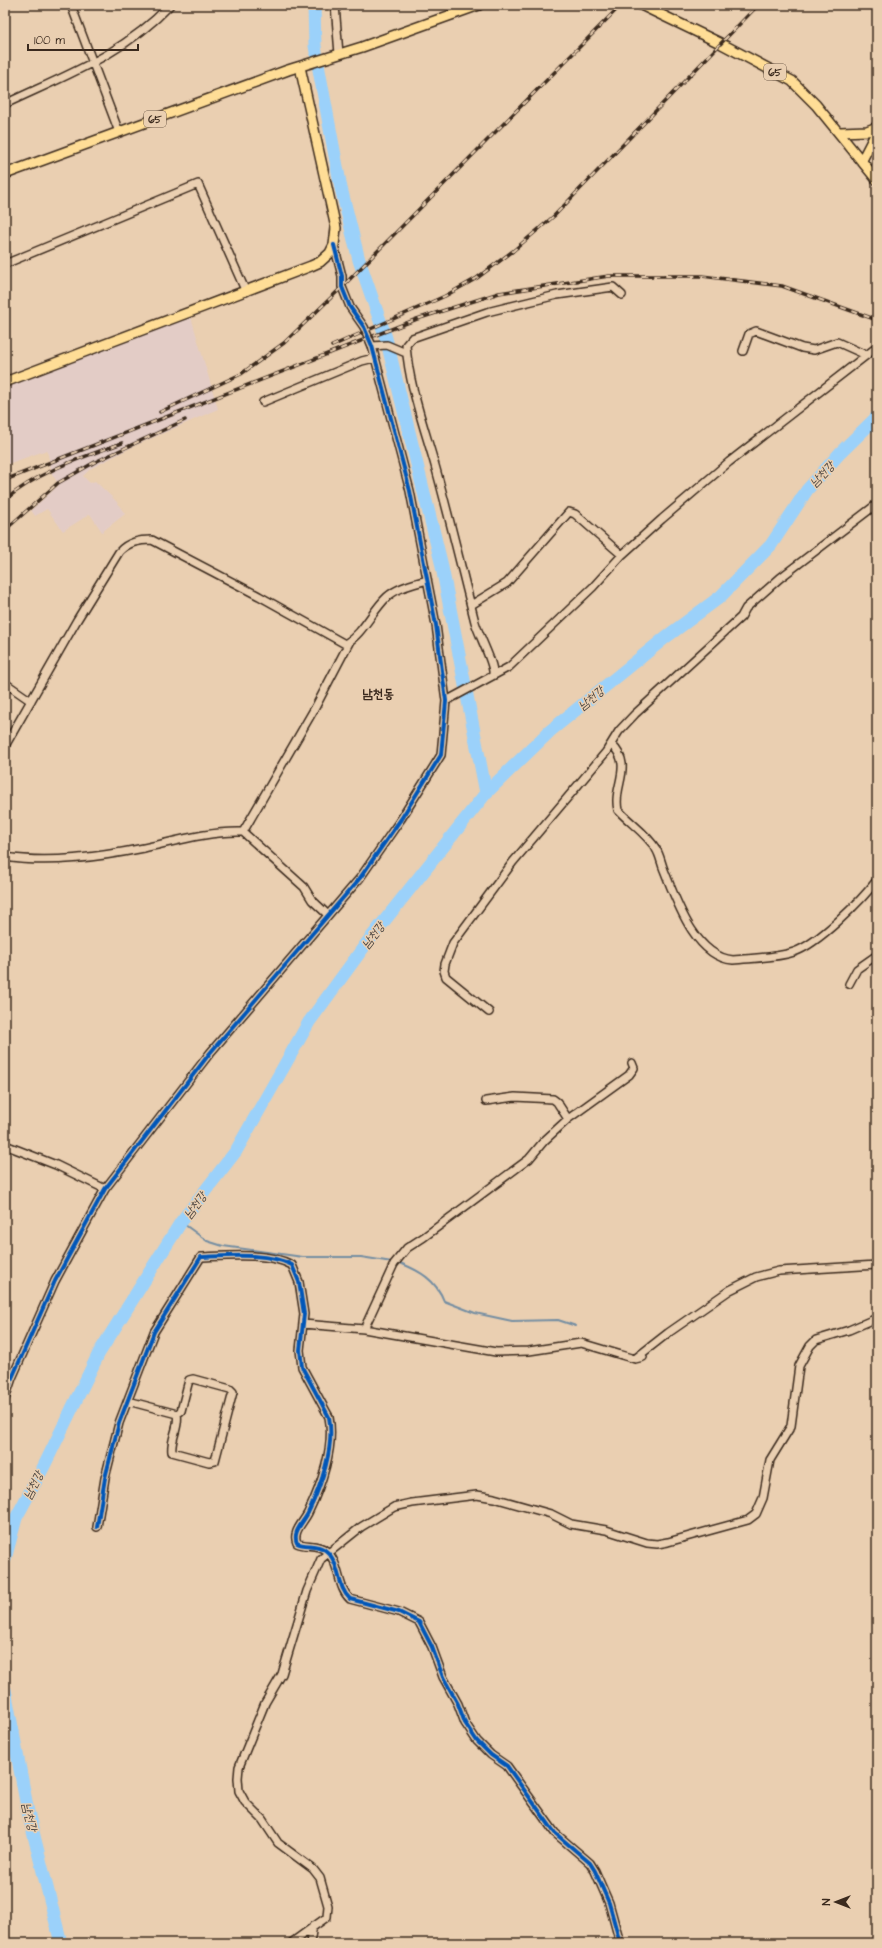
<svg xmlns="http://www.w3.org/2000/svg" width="882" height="1948" viewBox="0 0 882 1948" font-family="'Architects Daughter','Poor Story',sans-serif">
<rect width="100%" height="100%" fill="#eacfb1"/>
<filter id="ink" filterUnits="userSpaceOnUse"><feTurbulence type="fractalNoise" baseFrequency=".025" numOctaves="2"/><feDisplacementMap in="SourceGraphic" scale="8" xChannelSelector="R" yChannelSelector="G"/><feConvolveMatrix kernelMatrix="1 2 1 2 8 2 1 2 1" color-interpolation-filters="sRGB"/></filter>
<g filter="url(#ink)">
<!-- built -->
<path fill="#e3ccc6" d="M191 317 218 409 134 446 90 469 83 476 90 483 95 481 116 501 125 514 102 532 90 514 63 531 47 509 35 516 31 510 59 485 52 474 47 450 5 465V388Z"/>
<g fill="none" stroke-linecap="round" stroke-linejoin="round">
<!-- stream -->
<path stroke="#758ea2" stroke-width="2" d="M181 1222 207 1241 223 1246 303 1257H361L392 1262
M400 1263C420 1271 436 1280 444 1301L475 1313 512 1321 558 1320 576 1326"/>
<!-- river -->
<path stroke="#9bd1fa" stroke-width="13" d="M314 5 315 46 319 70 341 188 359 260 386 338 441 562 486 793
M5 1559 16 1518 44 1466 99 1353 181 1222 236 1151 309 1022 366 944 486 793 550 731 666 637 720 597 771 545 807 490 840 453 877 417
M5 1690 28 1812 61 1943"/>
<!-- minor casing -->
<g stroke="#3b2a1e" stroke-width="10">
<path id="minor" d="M71 5 119 132
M335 5 339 54
M5 104C66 75 123 55 170 5
M5 264 198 184 246 292
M372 346 387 345 406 353
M743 351 749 334 756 331 802 348 814 350 837 342 866 355
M263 402 362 361 374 358
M471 605 507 583 569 512 575 514 622 555
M493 675C495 665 479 636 475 622 462 571 450 520 436 469 425 429 409 387 406 345L412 338 487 312 557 295 613 287 622 295
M5 683 31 701
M446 701 509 667 593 587 622 555 662 519 729 462 877 347
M611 744C635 766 612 786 618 810 630 823 647 834 656 849 660 855 661 863 664 870 676 900 695 957 733 960 753 958 776 958 794 952 818 944 862 900 877 880
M5 746 77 620 119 552C128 542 139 540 152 540L259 596 345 644C363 634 372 611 387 597 398 587 414 584 427 580
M5 857C50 864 99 857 144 848 176 841 209 831 243 832
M327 914 312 900 304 887 243 832 316 706 350 641
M849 984 857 969 877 955
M489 1012 446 977 444 971 445 964 453 943 513 862 606 752 619 731 635 714 741 617 746 608 780 578 877 504
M486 1101 515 1097 553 1099 557 1102 568 1119
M5 1145 56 1165 105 1189
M303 1324 364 1329 496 1352 529 1351 581 1343 635 1359 643 1357
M364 1329 394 1264 407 1248 424 1237 529 1159 544 1141 568 1119 629 1075 634 1068 632 1063
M636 1358 668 1333 730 1290 756 1277 779 1271 877 1265
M5 1399 12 1378 55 1281 105 1189 210 1053 360 878 401 819 441 755 446 701 436 625 410 491 372 346 364 327 350 307 342 287V276L334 245
M128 1401 177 1414 181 1411 189 1380 193 1379 230 1389 233 1392 215 1461 209 1462 172 1452C170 1439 180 1427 177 1414
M97 1527 105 1478 119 1423 154 1332 201 1257C227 1256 268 1252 292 1265L299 1282 304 1314 300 1350 302 1367 329 1417C335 1447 321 1486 308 1513 303 1523 292 1532 297 1543 305 1547 318 1544 325 1550 341 1562 336 1586 350 1599L399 1612 419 1622 432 1647 443 1677 458 1704 465 1723 477 1741 491 1755 507 1766 555 1833 590 1863 595 1871 609 1903 620 1943
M291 1943 327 1917 328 1906 320 1878 313 1869 278 1843 262 1819 245 1802 239 1791 238 1778 239 1767 265 1703 282 1674 307 1591 321 1559 361 1527 394 1507 412 1503 477 1495 494 1498 551 1514 571 1524 606 1530 647 1543 657 1544 668 1542 748 1520 756 1514 763 1498 770 1460 791 1426 799 1366 810 1346 816 1340 849 1330 877 1318
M310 1943 313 1926"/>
</g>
<!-- major casing -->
<g stroke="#3b2a1e" stroke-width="12">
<path id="major" d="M641 5 720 43 792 81 816 105 877 180
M840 132 867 131 877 127
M862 160 877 131
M5 174 288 70 362 47 479 5
M5 382 311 266 320 262 330 253 334 245 336 228 300 67"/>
</g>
<!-- minor -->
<use href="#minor" stroke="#eacfb1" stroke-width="7"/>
<!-- major -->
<use href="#major" stroke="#ffdd96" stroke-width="9"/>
<!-- rail casing -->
<g stroke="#3b2a1e" stroke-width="3.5">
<path id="rail" d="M332 346 445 296 477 278 513 251 554 216 758 5
M160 412 241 374 284 343 342 287 621 5
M5 480 417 319 499 293 609 276H702L782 286 877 320
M5 500C39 471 81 458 122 443
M5 530 58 483 95 462 185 420"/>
</g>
<!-- rail -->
<use href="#rail" stroke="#eacfb1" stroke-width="2" stroke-dasharray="6" stroke-linecap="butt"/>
<!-- cycleway casing -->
<g stroke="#eacfb1" stroke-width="6">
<path id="cycleway" d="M5 1399 12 1378 55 1281 105 1189 210 1053 360 878 401 819 441 755 446 701 436 625 410 491 372 346 364 327 350 307 342 287V276L334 245
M97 1527 105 1478 119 1423 154 1332 201 1257C227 1256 268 1252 292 1265L299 1282 304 1314 300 1350 302 1367 329 1417C335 1447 321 1486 308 1513 303 1523 292 1532 297 1543 305 1547 318 1544 325 1550 341 1562 336 1586 350 1599L399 1612 419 1622 432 1647 443 1677 458 1704 465 1723 477 1741 491 1755 507 1766 555 1833 590 1863 595 1871 609 1903 620 1943"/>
</g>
<!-- cycleway -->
<use href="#cycleway" stroke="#0057b8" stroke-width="4"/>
</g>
</g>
<g text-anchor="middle" stroke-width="3" stroke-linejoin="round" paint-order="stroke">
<!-- shield labels -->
<g fill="#eacfb1" stroke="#705c4a" stroke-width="1">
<rect x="764" y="64" width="22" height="16" rx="3"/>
<rect x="144" y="111" width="22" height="16" rx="3"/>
</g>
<g font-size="10" font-weight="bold" fill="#3b2a1e">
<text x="775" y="76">65</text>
<text x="155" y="123">65</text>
</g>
<!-- water labels -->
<g font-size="12" font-style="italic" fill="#49433f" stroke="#eacfb1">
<text transform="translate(822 474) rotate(-46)" y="4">남천강</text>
<text transform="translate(591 698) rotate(-39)" y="4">남천강</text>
<text transform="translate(373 935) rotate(-52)" y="4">남천강</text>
<text transform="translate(195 1205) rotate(-53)" y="4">남천강</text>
<text transform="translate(33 1485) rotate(-63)" y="4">남천강</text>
<text transform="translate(30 1817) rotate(77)" y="4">남천강</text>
</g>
<!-- quarter labels -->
<g font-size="13" font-weight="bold" fill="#3b2a1e" stroke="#eacfb1">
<text x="378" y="698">남천동</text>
</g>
</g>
<!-- margin -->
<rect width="882" height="1948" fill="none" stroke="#eacfb1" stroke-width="20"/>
<rect x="10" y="10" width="862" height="1928" fill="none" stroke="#3b2a1e" stroke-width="1.5" filter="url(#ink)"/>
<!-- north arrow -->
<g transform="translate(836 1902) rotate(270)" stroke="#eacfb1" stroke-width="3" paint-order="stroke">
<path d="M0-3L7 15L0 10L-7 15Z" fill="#3b2a1e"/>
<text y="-6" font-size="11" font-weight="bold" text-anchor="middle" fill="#3b2a1e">N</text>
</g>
<!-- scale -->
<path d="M28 44v6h110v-6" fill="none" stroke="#3b2a1e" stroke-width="2"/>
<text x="34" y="44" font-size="12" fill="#3b2a1e" stroke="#eacfb1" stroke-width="3" paint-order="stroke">100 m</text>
</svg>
